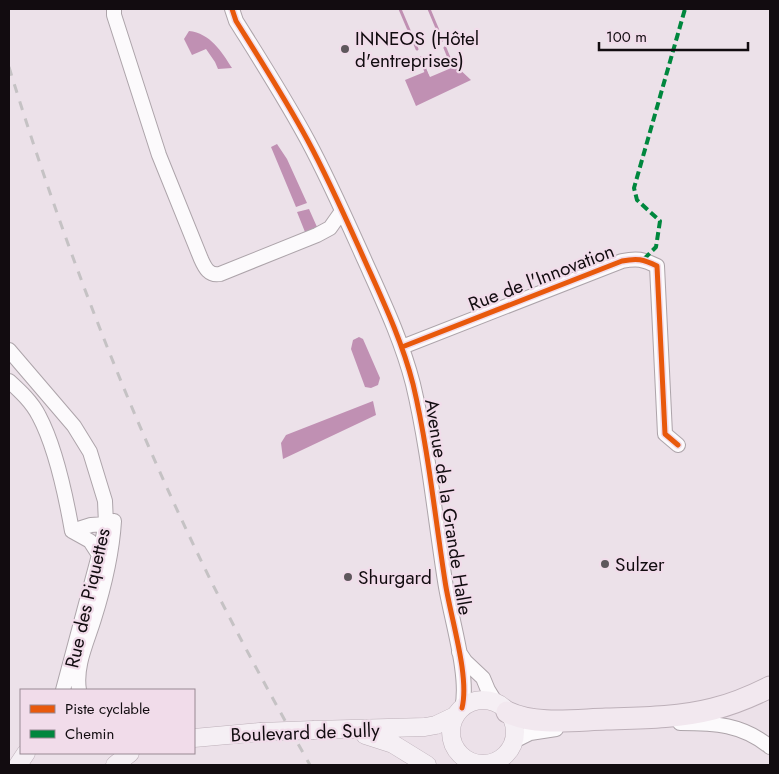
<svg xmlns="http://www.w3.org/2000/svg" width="779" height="774" viewBox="0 0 779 774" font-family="Jost,sans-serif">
<rect width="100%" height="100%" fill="#ece1e9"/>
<!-- water -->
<path fill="#c090b3" d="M189 31C210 33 222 52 232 68L218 69 215 62 206 49 192 55 184 39Z
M456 66 471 80 416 106 405 80 427 71 430 77Z
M277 144 287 159 307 203 296 207 271 147Z
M309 209 317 227 305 232 297 212Z
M359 337 363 339 380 378 378 385 371 388 365 387 351 349 353 340Z
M373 401 376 415 283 459 281 443 286 435Z"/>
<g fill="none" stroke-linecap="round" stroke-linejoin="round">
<!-- stream -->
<path stroke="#c090b3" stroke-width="3" d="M400 9 417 49
M429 9 442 40
M445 48 454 70
M421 58 427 75"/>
<!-- minor casing -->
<g stroke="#ada4aa" stroke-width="16">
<path id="minor" d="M114 9V15L159 155 201 259C205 268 209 276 220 274L317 235 330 228 342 211
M232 9 236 21C261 61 286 100 308 141 329 180 347 221 365 261 383 301 402 341 413 384 428 447 435 517 445 581 450 616 470 676 462 708
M402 347 622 261C637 258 643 259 657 266L665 434 678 445
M9 350 74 426 90 452 105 501 106 524 99 555 63 690
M9 381C20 391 32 402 39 416 55 446 66 497 72 531L90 541 99 555
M72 531 91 525 106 524 110 530
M459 652 465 661 483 678 488 690 496 703
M79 690C75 666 87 642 94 619 104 587 112 554 114 521
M680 723C715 723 742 724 770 747
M512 742 530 733 556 729"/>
</g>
<!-- major casing -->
<g stroke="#bdb0b9" stroke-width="19">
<path id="major" d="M451 732a32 32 0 1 1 64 0a32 32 0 1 1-64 0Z
M314 730 425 727 436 725 455 716
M365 735 393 744 427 765
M194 738 260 732
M18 765 26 753
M115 765 130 753"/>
</g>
<!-- highway casing -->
<g stroke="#bdb0b9" stroke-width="23">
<path id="highway" d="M507 712C536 726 575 720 606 719 641 718 678 718 713 709 733 704 752 696 770 687"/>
</g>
<!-- minor -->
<use href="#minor" stroke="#fcfafc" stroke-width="14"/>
<!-- major -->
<use href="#major" stroke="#f5eff4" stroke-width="18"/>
<!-- highway -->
<use href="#highway" stroke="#f2e8ef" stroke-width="21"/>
<!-- rail -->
<path stroke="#c5c2c4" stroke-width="3" stroke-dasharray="9 9" stroke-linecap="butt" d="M9 67C63 243 130 417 212 583 243 645 276 705 310 765"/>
<!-- major-bridge casing -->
<g stroke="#bdb0b9" stroke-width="19" stroke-linecap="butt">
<path id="major-bridge" d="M260 732 314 730"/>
</g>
<!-- major-bridge -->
<use href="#major-bridge" stroke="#f5eff4" stroke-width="18"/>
<!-- quiet -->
<path stroke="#00873e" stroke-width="4" stroke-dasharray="8 4" stroke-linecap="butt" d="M644 259 656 247 660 221 637 200 634 188 685 9"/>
<!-- cycleway casing -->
<g stroke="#f1dcea" stroke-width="8">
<path id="cycleway" d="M232 9 236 21C261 61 286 100 308 141 329 180 347 221 365 261 383 301 402 341 413 384 428 447 435 517 445 581 450 616 470 676 462 708
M402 347 622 261C637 258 643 259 657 266L665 434 678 445"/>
</g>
<!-- cycleway -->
<use href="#cycleway" stroke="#e8590c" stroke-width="5"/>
</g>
<!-- markers -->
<g fill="#5e575c" stroke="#f1dcea" stroke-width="2">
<circle cx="345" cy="49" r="5"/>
<circle cx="605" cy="564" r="5"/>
<circle cx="348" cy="577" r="5"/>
</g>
<g text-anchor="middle" stroke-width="4.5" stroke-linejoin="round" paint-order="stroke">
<!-- poi labels -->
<g font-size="19" fill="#120c10" stroke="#f1dcea" text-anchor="start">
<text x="355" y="45">INNEOS (Hôtel<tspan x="355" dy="22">d'entreprises)</tspan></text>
<text x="615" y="571">Sulzer</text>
<text x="358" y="584">Shurgard</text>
</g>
<!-- street labels -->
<g font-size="19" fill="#120c10" stroke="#f1dcea">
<text transform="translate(541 277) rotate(-21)" y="7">Rue de l'Innovation</text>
<text transform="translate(449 507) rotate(81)" y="7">Avenue de la Grande Halle</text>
<text transform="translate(87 598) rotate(-77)" y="7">Rue des Piquettes</text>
<text transform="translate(305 732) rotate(-2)" y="7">Boulevard de Sully</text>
</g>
</g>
<!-- border -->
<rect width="779" height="774" fill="none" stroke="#120c10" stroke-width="20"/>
<!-- legend -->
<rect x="20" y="689" width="175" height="65" fill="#f1dcea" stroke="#988993"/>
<rect x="30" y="705" width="25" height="8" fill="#e8590c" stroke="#988993"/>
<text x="65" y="714" font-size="15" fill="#120c10">Piste cyclable</text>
<rect x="30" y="730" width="25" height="8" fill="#00873e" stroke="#988993"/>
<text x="65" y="739" font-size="15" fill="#120c10">Chemin</text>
<!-- scale -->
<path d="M599 42v8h149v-8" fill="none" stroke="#120c10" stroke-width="2.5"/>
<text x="606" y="42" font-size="15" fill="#120c10" stroke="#f1dcea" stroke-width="4" paint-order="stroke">100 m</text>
</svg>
